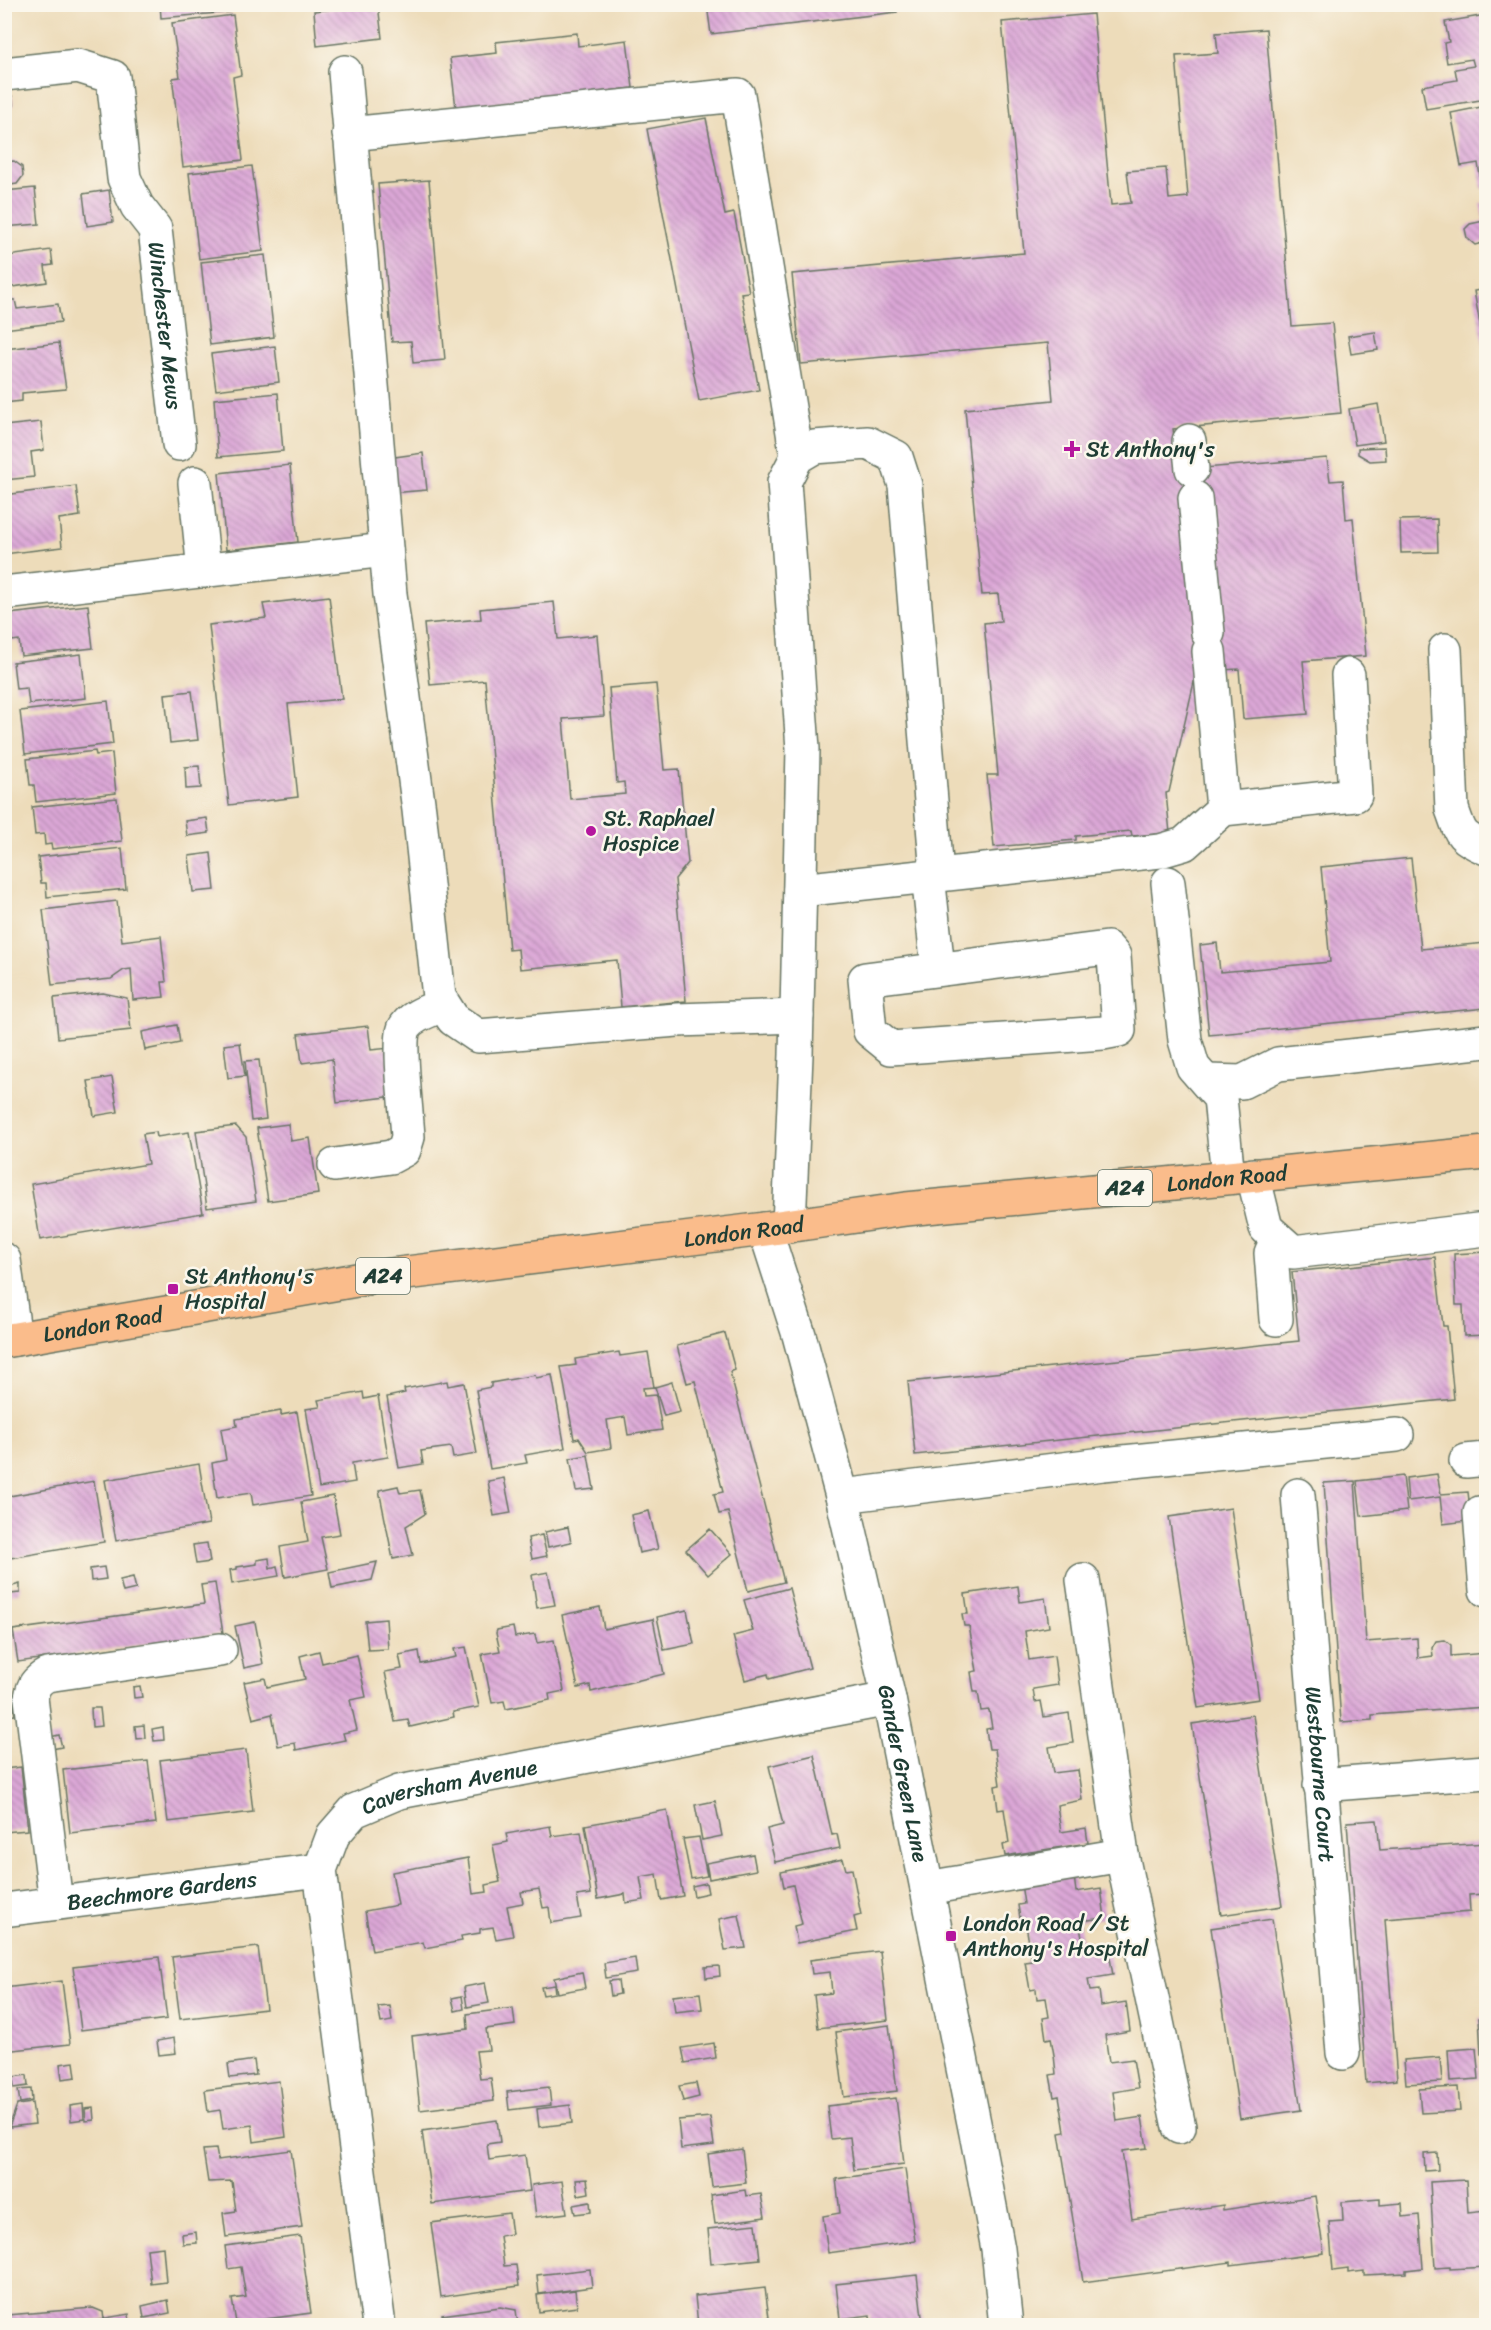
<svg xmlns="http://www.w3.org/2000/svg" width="1491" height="2330" viewBox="0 0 1491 2330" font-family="Sriracha,sans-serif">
<defs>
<pattern id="building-back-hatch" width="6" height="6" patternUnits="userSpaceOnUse" patternTransform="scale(1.5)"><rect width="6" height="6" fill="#dca7d7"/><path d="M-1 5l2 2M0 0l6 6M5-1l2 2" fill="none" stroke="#b289af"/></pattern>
</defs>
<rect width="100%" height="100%" fill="#fbf7ec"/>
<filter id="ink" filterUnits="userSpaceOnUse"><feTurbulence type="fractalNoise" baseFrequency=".0167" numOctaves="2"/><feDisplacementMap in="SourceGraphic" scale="12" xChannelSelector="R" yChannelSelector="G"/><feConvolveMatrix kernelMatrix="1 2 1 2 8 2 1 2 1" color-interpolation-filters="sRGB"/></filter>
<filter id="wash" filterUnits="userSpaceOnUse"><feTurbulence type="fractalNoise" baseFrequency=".008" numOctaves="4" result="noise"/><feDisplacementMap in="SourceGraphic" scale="24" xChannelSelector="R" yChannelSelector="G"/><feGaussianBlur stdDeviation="1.35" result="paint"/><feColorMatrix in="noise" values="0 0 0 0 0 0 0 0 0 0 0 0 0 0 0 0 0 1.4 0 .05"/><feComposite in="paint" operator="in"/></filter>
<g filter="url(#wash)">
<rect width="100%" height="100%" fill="#eddcba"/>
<g id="blocks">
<!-- building -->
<path fill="url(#building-back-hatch)" d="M160 4H229L230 12 161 18Z
M378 4 382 38 317 46 314 11Z
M896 4 897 12 711 34 707 5Z
M1451 4H1486V7L1452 12Z
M1093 14 1111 205 1131 203 1127 171 1166 168 1169 199 1188 197 1176 56 1218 53 1216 33 1266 29 1292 326 1332 323 1341 413 1173 429 1179 470 1327 458 1330 481 1343 480 1346 519 1353 518 1366 656 1303 661 1308 714 1243 719 1239 669 1221 670 1199 660 1169 792 1166 793 1170 833 1132 836 1131 831 1076 836V840L994 847 987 775H998L984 623 1001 621 998 594 982 595 965 409 1053 400 1048 343 801 364 792 274 1024 253 1002 22Z
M233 15 241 75 233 77 243 160 183 167 173 84V78L180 77 172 23Z
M1486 15V99L1426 109 1422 86 1457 80 1455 69 1474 66 1472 59 1447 63 1444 43 1449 42 1445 22Z
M4 17 9 42 4 43Z
M577 33 578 46 627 40 633 88 456 108 450 58 497 53 496 42Z
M4 88 12 96 13 105 9 112H4Z
M1486 106V188L1482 189 1478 163 1461 166 1451 113Z
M706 118 725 215 734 213 749 292 741 293 759 390 699 401 647 129Z
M14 161 22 167 23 176 17 184 4 186V162Z
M252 166 263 251 199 259 189 173Z
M429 180 445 360 413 363 411 341 392 342 378 184Z
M35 188 39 224 4 227V191Z
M109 190 113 222 87 226 83 194Z
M1486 202V242L1475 245 1467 238 1465 229 1470 224 1484 221 1480 204Z
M7 244 8 256 51 250 53 265 45 266 47 282 6 288 8 300H15L17 309 58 304 61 322 4 329V245Z
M265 255 274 337 210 345 201 262Z
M1486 289V352H1485L1474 291Z
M1375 332 1378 350 1351 354 1348 336Z
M59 343 66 389 22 393V401L4 403V349Z
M275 346 279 382 216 390 211 354Z
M278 393 283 451 218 457 214 399Z
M1378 404 1384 441 1355 445 1349 409Z
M41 422 44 450 31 452 34 477 4 480V426Z
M1385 447 1386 460 1370 461 1358 454V448Z
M423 453 427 490 391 493 388 458Z
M290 465 298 542 226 550 219 473Z
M76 486 80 516 59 519 62 547 4 554V495Z
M1437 519 1438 552 1401 553 1400 520Z
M329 596 342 699 288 704 298 797 229 805 209 625 266 618 263 604Z
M554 602 558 639 597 635 604 716 563 719 570 799 625 794 624 782 617 783 609 688 656 684 664 770 679 769 688 863 675 879 686 1001 621 1007 617 960 520 969 518 949 509 950 485 680 430 685 424 624 481 619 480 609Z
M88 605 93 648 21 656 19 640 12 641 9 614Z
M81 654 86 698 29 704 27 688 16 689 13 662Z
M192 691 198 740 170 743 165 694Z
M108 701 113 744 25 754 20 711Z
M95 751 96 755 112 753 116 793 36 802 34 785H30L27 759Z
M199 766 201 788 186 789 185 767Z
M117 798 122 841 52 849 51 844 45 845 44 834 35 835 32 807Z
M207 818 209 833 187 836 185 821Z
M122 848 126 889 47 897 46 883H41L38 857Z
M211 853 215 890 193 892 189 856Z
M1411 858 1421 949 1486 943V1008L1209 1035 1200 945 1217 943 1220 972 1330 962 1321 867Z
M117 901 122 941 161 936 166 982H162L164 997 133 1000 131 969 124 970 111 979 52 985 43 910Z
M103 993 127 998 131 1030 58 1038 54 998Z
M177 1025 180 1043 145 1050 142 1032Z
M368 1026 371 1050 390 1048 396 1096 337 1103 332 1059 302 1063 298 1034Z
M240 1043 245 1076 228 1078 224 1045Z
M259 1060 266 1119 251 1121 245 1061Z
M112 1077 118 1112 94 1116 88 1081Z
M288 1124 291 1141 310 1138 318 1194 268 1201 257 1128Z
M236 1126 246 1137 256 1201 207 1208 196 1131Z
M156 1132 157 1137 189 1132 203 1213 40 1240 31 1184 148 1164 143 1134Z
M1486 1252V1335L1464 1336 1463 1305H1456L1454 1254Z
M1435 1257 1443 1326H1447L1454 1399 915 1455 908 1382 1299 1341 1292 1272Z
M725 1333 735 1370 730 1372 784 1582 748 1591 728 1512 719 1514 714 1494 723 1492 695 1381 687 1383 677 1346Z
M619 1352 620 1356 648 1352 654 1387 643 1388 644 1396 656 1395 662 1430 628 1435 625 1417 607 1420 611 1448 588 1452 579 1438 574 1439 561 1367 576 1365 575 1359Z
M535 1375 536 1378 552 1375 565 1448 525 1455 527 1463 490 1469 476 1390 491 1387V1383Z
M447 1381 448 1386 464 1383 477 1454 453 1458 451 1447 421 1451 423 1464 399 1468 387 1397 405 1393 404 1389Z
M672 1382 680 1412 664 1416 655 1387Z
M363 1392 364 1399 378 1396 388 1457 352 1463 355 1482 319 1488 306 1409 320 1407 318 1400Z
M281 1411V1415L297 1412 311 1496 253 1505 251 1493 217 1498 212 1463 226 1460 221 1429 237 1426 236 1419Z
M588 1455 594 1489 576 1491 570 1458Z
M199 1464 209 1524 116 1541 105 1480Z
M1437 1474 1441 1494 1468 1492 1470 1509 1476 1520 1443 1524 1440 1497 1408 1501 1406 1478Z
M1403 1476 1407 1511 1361 1516 1357 1481Z
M504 1478 511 1513 494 1516 488 1481Z
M94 1481 104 1542 11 1558 4 1522V1497Z
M1355 1481 1366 1642 1417 1638 1418 1658 1433 1656 1432 1648 1436 1641 1445 1640 1451 1645V1656L1486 1653V1707L1372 1715V1720L1341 1722 1324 1483Z
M398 1486 400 1493 420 1490 425 1514 406 1526 413 1555 393 1559 379 1490Z
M333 1496 340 1534 321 1537 328 1569 285 1577 280 1547 308 1542 301 1502Z
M1231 1508 1259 1699 1198 1708 1169 1517Z
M649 1511 658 1549 639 1553 631 1515Z
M568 1527 571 1542 548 1547 545 1532Z
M710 1529 732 1554 708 1575 686 1550Z
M542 1535 547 1556 532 1559 528 1538Z
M207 1543 210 1562 196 1564 193 1545Z
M269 1558 270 1568 277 1566 279 1576 232 1584 230 1570 237 1569V1567L257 1564V1560Z
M377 1562 372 1580 332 1588 329 1572Z
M104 1567 106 1579 91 1581 90 1569Z
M548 1572 555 1605 537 1608 532 1575Z
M133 1577 136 1589 123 1592 120 1580Z
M215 1583 223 1633 18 1662 13 1630 204 1604 201 1585Z
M20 1584V1593L10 1594 9 1587Z
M1018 1586 1020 1602 1045 1598 1049 1627 1025 1631 1029 1660 1054 1656 1058 1685 1033 1689 1035 1702 1041 1701 1044 1717 1069 1713 1073 1743 1049 1747 1053 1773 1078 1770 1082 1800 1057 1805 1061 1832 1086 1828 1088 1843 1005 1856 1003 1845 1009 1843 1004 1809 998 1810 995 1786 1000 1785 995 1749H989L986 1729 992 1728 989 1710 981 1711 978 1692H974L971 1672 977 1671 969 1626H964L962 1614H968L965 1594Z
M789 1588 810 1668 769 1679 768 1674 745 1680 733 1636 753 1631 744 1600Z
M600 1607 604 1629 653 1619 664 1674 591 1692 590 1685 578 1688 562 1615Z
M687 1610 694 1644 664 1650 657 1617Z
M386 1619 388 1649 368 1650 365 1621Z
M255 1622 263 1664 244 1668 235 1626Z
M513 1627 515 1637 535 1634 537 1643 554 1640 564 1691 549 1694 550 1700 506 1709 504 1701 492 1703 482 1654 500 1651 496 1633 497 1630Z
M466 1647 479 1707 453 1712 454 1717 410 1727 408 1720 395 1722 385 1672 402 1669 399 1655 419 1651 421 1664 456 1657 454 1649Z
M4 1651 15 1715 4 1716Z
M319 1651 322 1663 357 1655 366 1697 350 1700 357 1730 343 1733 345 1740 296 1750 295 1743 278 1746 272 1714 253 1719 244 1682 265 1678 267 1687 305 1679 300 1656Z
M140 1686 142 1697 134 1698 133 1687Z
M91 1708H100L102 1726 92 1727Z
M1253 1715 1282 1906 1221 1915 1192 1724Z
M144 1725 145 1738 136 1739 135 1726Z
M163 1727 164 1740 154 1741 152 1729Z
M59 1735 62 1747 52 1749 50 1737Z
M246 1750 253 1812 168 1822 160 1760Z
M814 1755 832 1835 837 1834 840 1848 775 1862 767 1829 783 1825 769 1766Z
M148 1761 156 1823 70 1833 63 1770Z
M21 1767 28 1830 4 1832V1769Z
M715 1801 722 1836 702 1840 695 1805Z
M667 1810 683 1896 661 1900 657 1874 640 1877 644 1900 626 1903 625 1894 598 1899 585 1825Z
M1377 1820 1380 1850 1486 1843V1894L1469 1895 1470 1912 1385 1919 1397 2080 1366 2083 1347 1822Z
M550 1826 552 1836 581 1832 591 1894 577 1896 581 1918 551 1923 549 1907 543 1908 539 1889 521 1892 523 1903 507 1906 513 1936 496 1939 493 1927 480 1929V1933L461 1936 462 1941 425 1948 423 1942 372 1951 365 1911 398 1905 392 1872 468 1858 473 1894 487 1892 486 1885 500 1882 493 1845 508 1842 506 1834Z
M699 1837 707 1876 691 1879 683 1839Z
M753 1854 756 1870 709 1879 706 1863Z
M843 1859 846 1870 852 1869 861 1915 854 1917 857 1931 797 1943 794 1926 802 1924 793 1885 784 1887 781 1872Z
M1074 1876 1076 1892 1101 1888 1105 1918 1079 1921 1084 1950 1108 1947 1113 1975 1088 1979 1090 1991 1099 1990 1101 2006 1126 2002 1130 2031 1105 2035 1109 2062 1133 2059 1138 2088 1113 2092 1117 2121 1142 2117 1147 2148 1122 2151 1132 2219 1223 2205V2210L1315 2196 1324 2253 1231 2265V2262L1083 2282 1059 2133 1065 2132 1062 2113 1059 2096 1054 2097 1050 2075 1056 2074 1054 2055 1051 2038 1046 2039 1043 2018 1049 2017 1046 1998 1037 1999 1036 1989 1030 1990 1025 1962 1032 1961 1026 1925H1021L1018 1905 1024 1904 1021 1884Z
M706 1883 708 1893 694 1896 692 1886Z
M739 1915 746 1948 725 1950 719 1919Z
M1272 1919 1301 2110 1240 2119 1211 1928Z
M258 1947 266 2009 180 2019 172 1957Z
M880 1951 888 2020 818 2028 814 1995 832 1993 830 1972 812 1974 810 1960Z
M159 1957 167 2019 81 2030 73 1967Z
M635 1958 637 1973 606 1978 604 1963Z
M719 1966 720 1976 706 1978 705 1967Z
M582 1972 585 1988 557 1993 554 1978Z
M618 1980 620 1994 611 1996 609 1981Z
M62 1981 70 2044 4 2051V1988Z
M485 1983 489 2003 467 2007 464 1987Z
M554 1985 555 1993 543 1995 541 1987Z
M700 1993 702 2009 675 2012 673 1996Z
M462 1996 464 2009 455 2011 452 1998Z
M390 2006 392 2021 381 2023 378 2007Z
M513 2008 515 2025 486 2029 489 2050 476 2051 480 2079 491 2078 494 2101 420 2110 412 2036 468 2029 467 2014Z
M1479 2018H1486V2054H1481Z
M889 2025 897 2091 844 2097 836 2032Z
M174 2038 176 2053 159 2055 157 2041Z
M714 2043 716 2058 685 2063 682 2048Z
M1476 2048 1479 2079 1450 2081 1448 2050Z
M1440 2057 1442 2082 1406 2084 1404 2060Z
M254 2060 256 2075 230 2078 228 2064Z
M74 2062 76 2077 62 2079 60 2064Z
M27 2075 28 2086 14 2088 13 2077Z
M279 2081 286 2137 254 2142 252 2125 223 2129 220 2110 208 2112 205 2090Z
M696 2083 699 2097 683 2101 679 2086Z
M549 2087 551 2105 509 2110 507 2092Z
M1458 2087 1460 2111 1421 2113 1419 2089Z
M31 2089 32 2101 20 2103 18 2090Z
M896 2098 904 2164 854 2170 850 2137 831 2139 827 2106Z
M32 2103 35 2124 9 2127 17 2105Z
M83 2104 84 2119 71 2121 70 2106Z
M570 2105 572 2123 539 2127 537 2109Z
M93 2108 94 2120 86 2121 85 2109Z
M710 2117 714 2145 681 2149 678 2120Z
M497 2120 500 2142 487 2144 489 2160 525 2155 530 2191 432 2204 422 2131Z
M216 2149 218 2160 291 2150 302 2227 226 2237 223 2213 236 2211 234 2197 232 2181 208 2182 203 2150Z
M742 2149 746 2183 712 2187 708 2154Z
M1437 2153 1438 2170 1425 2171 1424 2154Z
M905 2169 915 2241 828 2253 823 2216 840 2213 836 2179Z
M587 2179 589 2193 578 2195 576 2180Z
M1466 2180 1468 2213 1486 2211V2267L1450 2269V2267L1435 2268 1430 2182Z
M562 2181 567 2213 536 2217 532 2185Z
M745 2190 746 2196 761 2194 765 2217 715 2224 711 2195Z
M1380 2199V2205L1402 2203 1403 2217 1419 2215 1423 2268 1406 2270V2273L1364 2275V2271L1348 2273V2269L1333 2271 1329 2222 1343 2221 1342 2202Z
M590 2202 591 2212 575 2214 573 2205Z
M509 2213 512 2234 500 2236 504 2266 516 2265 519 2286 441 2297 431 2223Z
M756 2224 760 2259 711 2264 708 2229Z
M196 2232 197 2243 183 2244 182 2234Z
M300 2236 311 2313 236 2323 232 2299 246 2297 241 2267 228 2269 225 2246Z
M163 2247 166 2282 151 2284 147 2249Z
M590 2269 592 2287 539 2294 537 2275Z
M917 2275 923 2325H871L870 2315 840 2319 836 2284Z
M765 2288 770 2325H698L695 2296Z
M575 2290 577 2307 539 2312 537 2295Z
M168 2300 170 2313 144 2318 142 2306Z
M500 2307 516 2310 518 2325H444L442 2315Z
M93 2308 103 2312 104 2320 66 2323V2325H8L7 2315Z
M129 2314 130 2325H106L105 2318Z"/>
</g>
</g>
<g filter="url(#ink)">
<use href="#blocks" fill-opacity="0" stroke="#677563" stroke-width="1.5"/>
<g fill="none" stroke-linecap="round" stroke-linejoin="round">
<!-- minor casing -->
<g stroke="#677563" stroke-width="36">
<g id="minor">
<path d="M345 72 390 594 419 810 439 997 453 1019 478 1036 677 1020 797 1016"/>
<path id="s1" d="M4 74 78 66 113 77 124 178 137 206 155 229 179 444"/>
<path d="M349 134 738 95 797 457"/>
<path d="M1189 441 1192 469"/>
<path d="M195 483 204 571"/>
<path d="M1195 498 1208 633"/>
<path d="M4 593 386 550"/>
<path d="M1445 650 1452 809C1461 835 1460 836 1486 848"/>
<path d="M1209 651 1223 809"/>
<path d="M928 875 938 969"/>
<path d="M1168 883 1185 1040 1193 1067 1220 1098 1228 1177"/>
<path d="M800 890 1160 851 1184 844 1223 809 1355 795 1348 675"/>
<path d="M1107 948 1114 956 1119 1030 1103 1033 891 1048 870 1031 865 979Z"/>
<path d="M1207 1081 1242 1082 1278 1064 1486 1041"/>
<path d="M335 1165 391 1157 404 1150 408 1137C407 1116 398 1045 404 1029 410 1016 431 1010 443 1005"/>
<path d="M1253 1175 1266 1228 1293 1252 1486 1229"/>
<path d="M789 1226 796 1055 803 749 784 482 797 457 814 447 868 443 896 457 905 485 937 874"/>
<path id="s2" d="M765 1229 799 1335 842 1496 889 1699 978 2143 998 2249 1006 2326"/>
<path d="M4 1260 15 1339"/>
<path d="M1276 1319 1271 1253 1278 1239"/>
<path d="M1466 1461 1486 1459"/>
<path id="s3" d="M1298 1495 1343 2053"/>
<path d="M842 1496 1103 1464 1397 1435"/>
<path d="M1480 1513 1486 1590"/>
<path d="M1083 1580 1122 1855"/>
<path d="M1320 1785 1486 1772"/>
<path d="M927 1888 1122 1855 1179 2127"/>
<path d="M56 1903 31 1698C33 1686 36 1681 47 1675L220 1650"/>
<path id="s4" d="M4 1910 320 1870"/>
<path id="s5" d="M379 2326 320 1870 333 1835 354 1811 399 1792 889 1699"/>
</g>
</g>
<!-- highway casing -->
<g stroke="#677563" stroke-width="36">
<g id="highway">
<path id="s6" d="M4 1341 374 1277 765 1229 906 1209 1486 1153"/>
</g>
</g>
<!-- minor -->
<use href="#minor" stroke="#fff" stroke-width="33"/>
<!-- highway -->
<use href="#highway" stroke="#fabc8b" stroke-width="33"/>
</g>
</g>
<!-- markers -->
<g fill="#b5179e" stroke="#fbf7ec" stroke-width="2">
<path d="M1069 440h6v6h6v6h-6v6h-6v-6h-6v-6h6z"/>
<circle cx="591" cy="831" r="6"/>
<rect x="167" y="1283" width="12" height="12" rx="3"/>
<rect x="945" y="1930" width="12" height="12" rx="3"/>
</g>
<g text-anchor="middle" stroke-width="5" stroke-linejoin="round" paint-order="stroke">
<!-- shield labels -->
<g fill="#fbf7ec" stroke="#61756b" stroke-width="1.5">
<rect x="1098" y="1170" width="54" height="36" rx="4.5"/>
<rect x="356" y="1258" width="54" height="36" rx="4.5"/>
</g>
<g font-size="21" font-weight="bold" fill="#1f3d34">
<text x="1125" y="1195">A24</text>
<text x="383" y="1283">A24</text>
</g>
<!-- street labels -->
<g font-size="22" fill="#1f3d34" stroke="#fbf7ec">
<text dy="8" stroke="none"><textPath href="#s1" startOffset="370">Winchester Mews</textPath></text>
<text dy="8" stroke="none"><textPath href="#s6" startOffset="1234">London Road</textPath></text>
<text dy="8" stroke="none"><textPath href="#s6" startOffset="748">London Road</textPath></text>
<text dy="8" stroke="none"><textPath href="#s6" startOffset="100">London Road</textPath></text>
<text dy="8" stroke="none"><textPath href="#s2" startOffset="562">Gander Green Lane</textPath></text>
<text dy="8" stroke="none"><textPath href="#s3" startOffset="280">Westbourne Court</textPath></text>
<text dy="8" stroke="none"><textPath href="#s5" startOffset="628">Caversham Avenue</textPath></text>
<text dy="8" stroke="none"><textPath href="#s4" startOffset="159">Beechmore Gardens</textPath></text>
</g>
<!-- poi labels -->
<g font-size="22" fill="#1f3d34" stroke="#fbf7ec" text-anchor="start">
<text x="1086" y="457">St Anthony's</text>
<text x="603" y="826">St. Raphael<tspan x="603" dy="25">Hospice</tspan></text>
<text x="185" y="1284">St Anthony's<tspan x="185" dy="25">Hospital</tspan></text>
<text x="963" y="1931">London Road / St<tspan x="963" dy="25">Anthony's Hospital</tspan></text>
</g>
</g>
<!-- margin -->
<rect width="1491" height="2330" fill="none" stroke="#fbf7ec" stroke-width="24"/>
</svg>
